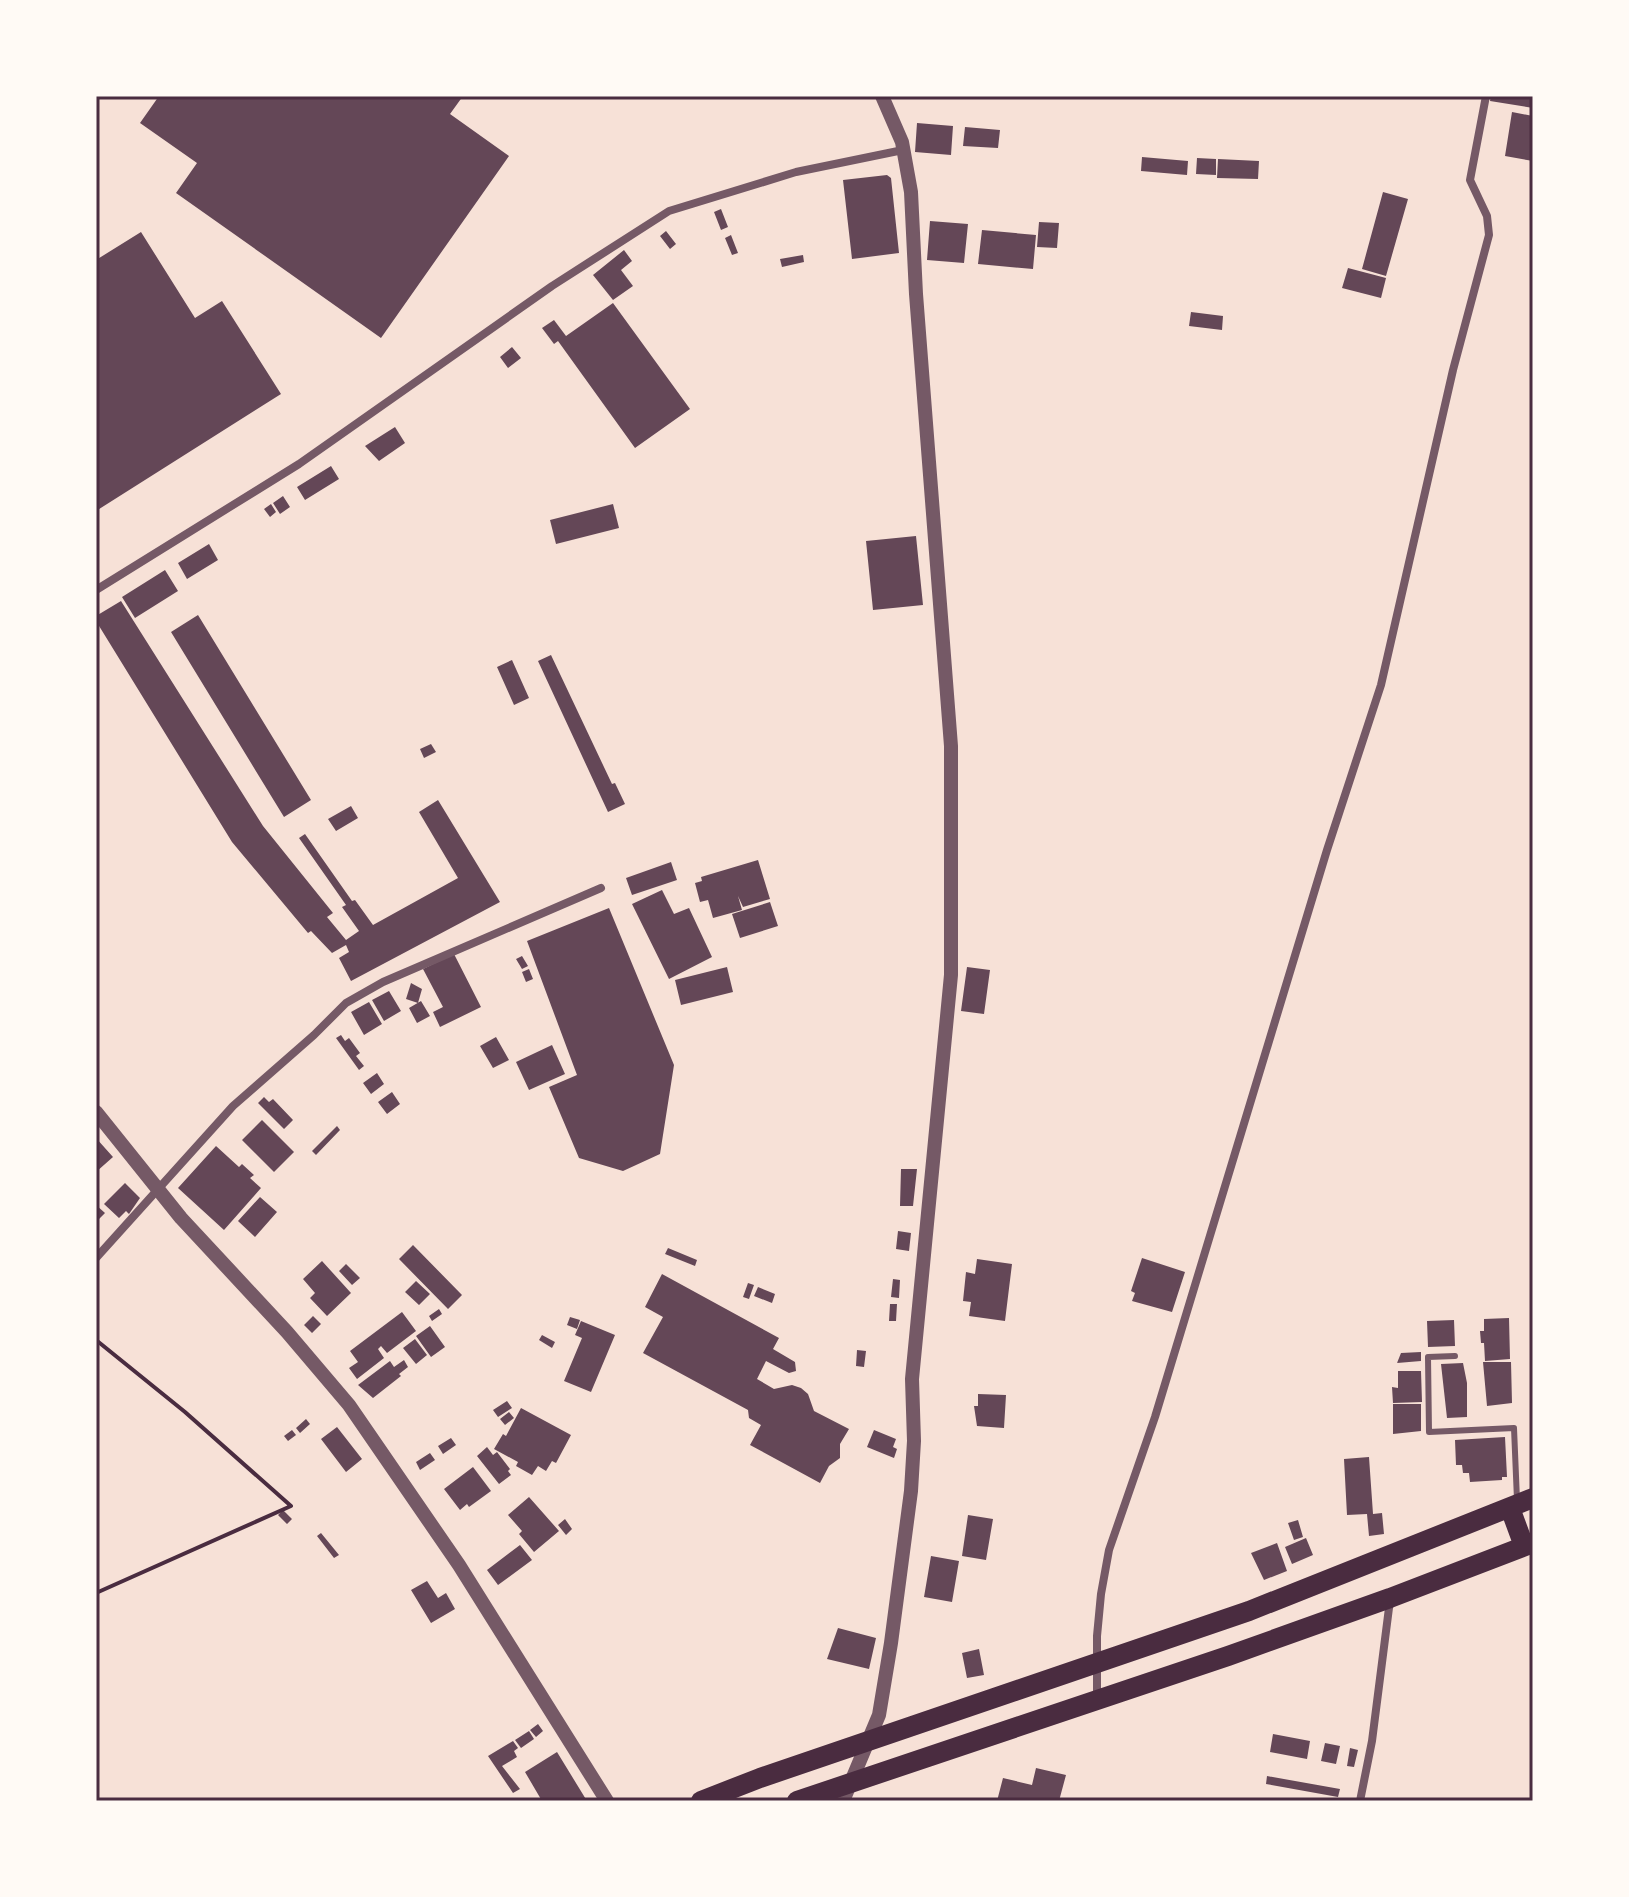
<svg xmlns="http://www.w3.org/2000/svg" width="1629" height="1897" viewBox="0 0 1629 1897" font-family="'Sofia Sans Condensed',sans-serif">
<rect width="100%" height="100%" fill="#f7e1d7"/>
<!-- building -->
<path fill="#644757" d="M159 96H463L450 114 509 156 381 338 176 193 197 163 140 123Z
M1491 96H1533V108L1490 101Z
M1512 112 1533 116V161L1505 156Z
M917 123 953 126 951 155 915 152Z
M965 127 1000 130 998 148 963 146Z
M1142 157 1188 161 1187 175 1141 171Z
M1197 158 1216 159V175L1196 174Z
M1218 159 1259 161 1258 179 1217 178Z
M887 175 891 178 899 253 852 259 843 180Z
M1383 192 1408 199 1386 276 1362 269Z
M721 209 728 227 721 230 714 212Z
M930 221 968 224 964 263 927 260Z
M1039 222 1059 223 1057 248 1037 247Z
M982 230 1036 235 1033 269 978 264Z
M666 231 676 244 670 249 660 236Z
M141 232 195 318 222 301 281 394 96 511V260Z
M731 235 738 253 732 255 725 238Z
M624 250 632 261 621 270 633 286 613 300 593 275Z
M803 255 804 262 782 267 780 259Z
M1348 268 1386 278 1381 298 1342 288Z
M613 303 690 409 635 448 558 341 554 344 542 328 554 320 566 336Z
M1191 312 1223 316 1222 330 1189 326Z
M512 347 521 358 508 368 500 357Z
M395 427 405 443 379 461 365 446Z
M331 466 339 479 305 500 297 487Z
M283 496 290 507 280 514 273 503Z
M271 504 276 512 270 517 264 509Z
M613 504 619 528 556 544 550 520Z
M916 536 923 605 873 610 866 541Z
M209 544 218 560 187 579 178 563Z
M165 570 178 591 135 618 122 597Z
M121 601 263 826 333 913 327 917 346 940 359 931 342 907 346 905 299 838 305 834 352 901 355 900 373 925 458 878 419 812 438 800 500 902 351 981 339 958 349 952 346 945 332 953 311 931 308 933 232 842 96 621V616Z
M198 615 311 800 284 817 171 632Z
M551 655 612 784 615 783 625 804 608 812 538 661Z
M512 660 529 698 514 705 497 667Z
M431 744 436 752 424 758 420 749Z
M351 806 358 818 336 831 328 819Z
M758 860 770 899 743 907 738 896 742 910 713 918 708 900 700 902 695 883 702 881 701 877Z
M671 862 677 880 632 895 626 878Z
M662 890 674 914 689 908 712 957 669 979 632 904Z
M770 902 778 926 740 938 732 914Z
M609 908 674 1065 660 1154 623 1171 579 1158 549 1087 577 1075 527 941Z
M454 954 481 1007 440 1027 433 1012 443 1007 423 969Z
M522 956 528 966 522 969 516 959Z
M727 967 733 992 681 1005 675 980Z
M967 967 990 970 984 1014 961 1011Z
M529 969 533 979 526 982 522 972Z
M411 983 422 989 418 1003 406 999Z
M389 991 401 1011 384 1021 372 1000Z
M421 1001 430 1016 417 1023 409 1008Z
M369 1002 382 1024 364 1035 351 1012Z
M341 1035 345 1041 349 1038 360 1053 356 1056 364 1066 359 1070 336 1038Z
M496 1037 509 1060 493 1068 480 1046Z
M552 1045 565 1074 529 1090 516 1062Z
M377 1073 384 1084 371 1094 363 1083Z
M392 1092 400 1104 387 1114 378 1102Z
M264 1097 269 1102 273 1099 293 1120 284 1129 258 1103Z
M262 1120 294 1152 274 1172 242 1140Z
M337 1126 340 1130 316 1155 312 1151Z
M96 1138 113 1157 96 1172Z
M216 1146 239 1167 242 1164 254 1175 250 1178 261 1188 224 1230 178 1188Z
M901 1169H917L913 1206H900Z
M125 1183 140 1198 129 1214 126 1211 119 1218 104 1204Z
M260 1197 277 1212 255 1237 238 1221Z
M96 1205 105 1213 96 1222Z
M898 1231 911 1233 909 1251 896 1249Z
M413 1245 462 1295 448 1309 399 1259Z
M668 1248 697 1260 695 1266 665 1254Z
M1142 1258 1185 1272 1172 1312 1132 1301 1135 1293 1131 1291Z
M977 1259 1012 1264 1005 1321 969 1316 971 1302 963 1301 966 1272 975 1274Z
M322 1261 351 1293 327 1316 310 1298 315 1293 303 1279Z
M346 1264 360 1278 352 1285 339 1271Z
M662 1274 779 1338 773 1349 795 1362 796 1371 789 1373 766 1361 757 1379 774 1389 792 1385 801 1388 808 1394 814 1411 849 1429 840 1444V1458L829 1466 820 1483 750 1445 761 1425 749 1418 748 1410 643 1353 663 1317 645 1307Z
M893 1279 900 1280 899 1298 891 1297Z
M416 1281 430 1294 419 1305 405 1292Z
M748 1283 754 1285 749 1299 743 1297Z
M758 1287 775 1294 772 1303 754 1296Z
M890 1304H897L896 1321H889Z
M439 1309 442 1314 432 1321 429 1316Z
M402 1312 416 1331 387 1353 381 1346 378 1349 384 1358 357 1379 349 1368 358 1362 350 1351Z
M313 1316 321 1324 312 1333 304 1325Z
M570 1317 580 1320 577 1329 567 1325Z
M1509 1318 1510 1359 1485 1361 1484 1343H1481L1480 1331H1484V1319Z
M1454 1320 1455 1346 1428 1347 1427 1321Z
M581 1321 615 1335 591 1392 564 1381 582 1338 575 1335Z
M430 1326 445 1347 431 1357 416 1336Z
M542 1335 555 1342 552 1348 539 1340Z
M415 1339 427 1355 416 1364 403 1348Z
M857 1350 866 1351 864 1367 856 1366Z
M1421 1352V1361L1397 1363 1401 1353Z
M404 1360 408 1367 399 1374 401 1376 373 1398 358 1385 390 1361 394 1367Z
M1483 1362H1511L1512 1403 1487 1406Z
M1463 1363 1467 1383V1417L1447 1418 1441 1364Z
M1398 1371H1421L1422 1402 1393 1403 1392 1387 1398 1388Z
M978 1394 1006 1395 1004 1428 977 1426 974 1406H978Z
M507 1401 512 1408 498 1417 493 1410Z
M1393 1404H1421V1431L1393 1434Z
M521 1408 571 1435 556 1463 552 1461 546 1471 538 1466 532 1475 516 1466 518 1462 494 1449 503 1434 506 1436Z
M509 1412 514 1418 505 1425 500 1419Z
M306 1419 310 1424 300 1433 296 1428Z
M337 1427 362 1459 346 1472 321 1439Z
M292 1430 296 1435 288 1441 284 1436Z
M874 1430 896 1439 893 1447 897 1449 894 1458 867 1447Z
M1505 1437 1507 1477H1502V1480L1470 1482 1469 1473H1463L1462 1465H1456L1455 1440Z
M451 1438 456 1445 443 1454 438 1446Z
M487 1447 493 1455 497 1452 510 1469 508 1471 511 1475 499 1484 477 1456Z
M430 1453 435 1460 420 1470 416 1462Z
M1369 1457 1373 1514 1382 1513 1384 1534 1369 1536 1367 1514 1347 1515 1344 1459Z
M473 1467 491 1491 469 1507 467 1504 460 1510 444 1489Z
M529 1497 559 1531 534 1552 519 1534 522 1531 508 1515Z
M283 1510 292 1519 287 1524 278 1515Z
M968 1515 993 1519 986 1560 962 1556Z
M565 1519 572 1529 566 1535 558 1525Z
M1298 1520 1303 1537 1294 1540 1288 1523Z
M321 1533 339 1555 334 1558 317 1536Z
M1306 1538 1313 1555 1292 1564 1285 1547Z
M1277 1543 1287 1571 1264 1580 1251 1553Z
M520 1545 532 1560 498 1585 487 1570Z
M931 1556 959 1561 952 1602 924 1597Z
M427 1581 438 1598 446 1593 455 1609 431 1623 411 1590Z
M838 1628 876 1638 869 1669 827 1659Z
M979 1649 984 1675 967 1678 962 1653Z
M538 1724 543 1731 536 1737 530 1730Z
M529 1731 534 1739 521 1748 515 1740Z
M1273 1734 1310 1741 1307 1759 1270 1752Z
M513 1741 518 1748 514 1751 517 1757 502 1766 520 1789 513 1793 488 1756Z
M1325 1743 1340 1746 1336 1764 1321 1761Z
M1350 1748 1358 1750 1354 1767 1347 1766Z
M557 1752 587 1801H542L525 1772Z
M1036 1768 1066 1775 1059 1801H997L1003 1778 1032 1785Z
M1267 1776 1340 1789 1338 1797 1266 1784Z"/>
<g fill="none" stroke-linecap="round" stroke-linejoin="round">
<!-- path -->
<path stroke="#4a2c40" stroke-width="4" d="M96 1340 185 1412 291 1506 96 1593"/>
<!-- service -->
<path stroke="#755966" stroke-width="6" d="M1455 1356 1428 1357 1429 1432 1514 1428 1517 1500"/>
<!-- minor -->
<path stroke="#755966" stroke-width="8" d="M96 590 299 464 552 286 669 211 796 172 903 150
M96 1258 233 1106 314 1035 346 1003 383 982 601 888
M1097 1699V1636L1101 1594 1109 1550 1155 1417 1327 850 1381 685 1453 370 1489 235 1487 216 1470 180 1486 96
M1360 1801 1372 1741 1390 1600"/>
<!-- tertiary -->
<path stroke="#755966" stroke-width="14" d="M96 1112 181 1218 287 1332 349 1405 459 1565 607 1801
M843 1801 879 1715 891 1643 911 1491 914 1441 912 1379 951 975V746L916 294 911 192 902 142 882 96"/>
<!-- trunk -->
<path stroke="#4a2c40" stroke-width="20" d="M1510 1508 1524 1546
M701 1801 760 1778 1249 1611 1533 1498
M797 1801 1228 1656 1390 1598 1533 1543"/>
</g>
<!-- border -->
<rect width="1629" height="1897" fill="none" stroke="#fffaf5" stroke-width="196"/>
<rect x="98" y="98" width="1433" height="1701" fill="none" stroke="#4a2c40" stroke-width="3"/>
</svg>
